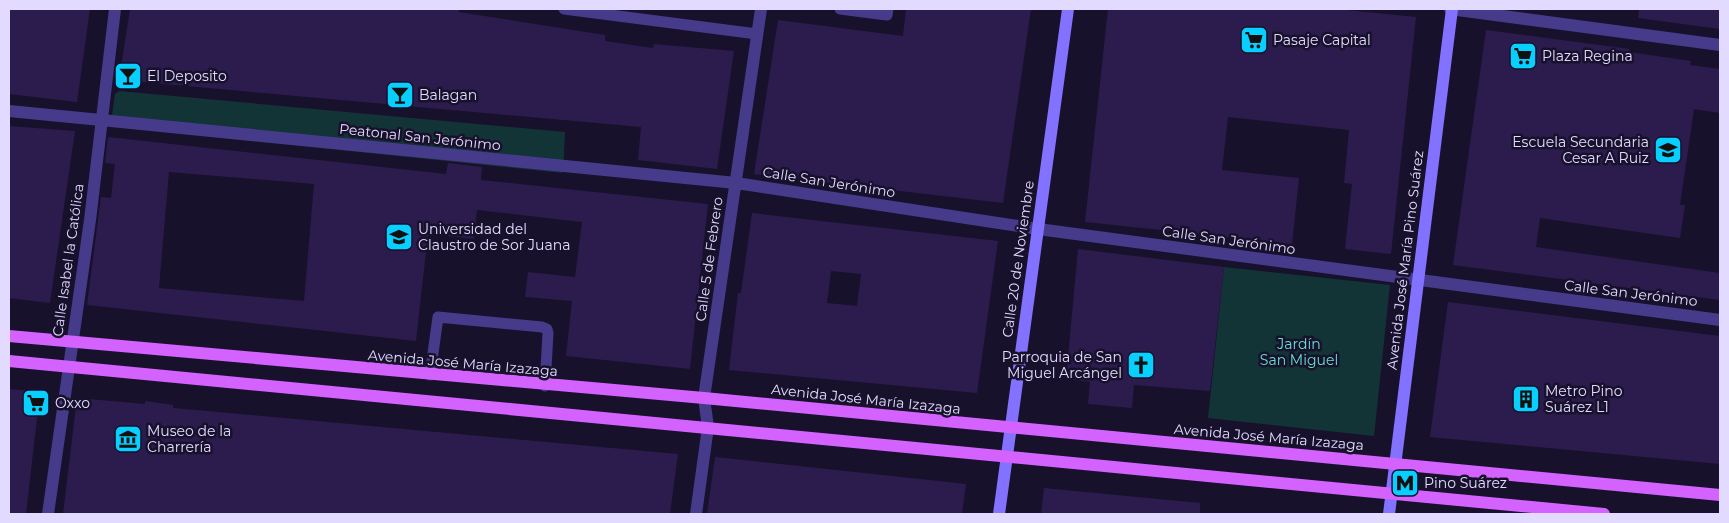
<svg xmlns="http://www.w3.org/2000/svg" width="1729" height="523" viewBox="0 0 1729 523" font-family="Montserrat,sans-serif">
<rect width="100%" height="100%" fill="#18112c"/>
<!-- green -->
<path fill="#133436" d="M119 91 565 132 563 173 115 127 111 122 115 94Z
M1224 267 1390 285 1374 436 1208 418Z"/>
<!-- building -->
<path fill="#2b1c4d" fill-rule="evenodd" d="M9 9H90L77 102 9 94Z
M130 9H459V12L605 35V41L653 48 654 44 734 51 717 169 638 160 641 127 119 80Z
M906 9H1031L1003 203 754 174 778 20 903 36Z
M1108 9H1337L1416 17 1391 254 1345 249 1352 184 1344 183 1349 130 1228 117 1222 170 1299 178 1292 244 1085 222Z
M1639 9H1720V29L1638 18Z
M1486 30 1630 49 1629 52 1691 61 1690 65 1720 69V113L1694 109 1680 205H1685L1680 238 1540 218 1536 247 1720 273V300L1453 265Z
M9 126 75 131 50 303 9 298Z
M108 137 446 174 448 163 482 167 481 180 708 204 690 369 566 356 572 301 525 297 528 272 575 277 582 222 477 210 474 239 428 234 416 341 87 305 101 197 111 198 115 164 105 163ZM169 172 314 184 304 301 159 288Z
M752 213 998 241 977 393 729 370 738 293H741ZM831 271 861 274 857 306 827 303Z
M1078 249 1224 267 1210 391 1134 385 1132 408 1088 404 1090 382 1066 379Z
M1448 302 1720 336V464L1430 437Z
M9 389 40 392 26 514H9Z
M77 398 145 404V401L173 405V408L207 411 678 454 670 514H63Z
M715 457 966 484 962 514H707Z
M1044 488 1200 503V514H1041Z"/>
<g fill="none" stroke-linecap="round" stroke-linejoin="round">
<!-- service -->
<path stroke="#463b8b" stroke-width="11" d="M564 9 757 34
M840 9 887 15 888 9
M430 375 438 317 542 327 547 329 548 333 545 386"/>
<!-- pedestrian -->
<path stroke="#463b8b" stroke-width="12" d="M101 120 736 183"/>
<!-- minor -->
<path stroke="#463b8b" stroke-width="12" d="M1450 9 1720 45
M9 111 101 120
M736 183 1038 229 1720 320
M696 514 708 427 704 398 761 9"/>
<!-- tertiary -->
<path stroke="#463b8b" stroke-width="12" d="M48 514 90 220 115 9"/>
<!-- secondary -->
<path stroke="#8372ff" stroke-width="12" d="M999 514 1068 9
M1389 514 1452 9"/>
<!-- primary -->
<path stroke="#d362ff" stroke-width="12" d="M9 336 704 398 1720 495
M9 361 1604 514"/>
</g>
<!-- icons -->
<defs>
<g id="supermarket-square" transform="scale(1.4375)"><rect x="-9" y="-9" width="18" height="18" rx="4" fill="#07cfff" stroke="#18112c"/><path d="M-6-5.5h2.5l.6 2H6L4.5 2H-2.5L-4.4-4H-6ZM-1.5 3.2a1.3 1.3 0 1 0 .1 0ZM3 3.2a1.3 1.3 0 1 0 .1 0Z" fill="#111"/></g>
<g id="bar-square" transform="scale(1.4375)"><rect x="-9" y="-9" width="18" height="18" rx="4" fill="#07cfff" stroke="#18112c"/><path d="M-6-5H6L.8 .8V4.5H3.5V6h-7V4.5H-.8V.8Z" fill="#111"/></g>
<g id="school-square" transform="scale(1.4375)"><rect x="-9" y="-9" width="18" height="18" rx="4" fill="#07cfff" stroke="#18112c"/><path d="M0-5L7-2L0 1L-7-2ZM-4 1L0 2.5L4 1V4Q0 6-4 4Z" fill="#111"/></g>
<g id="university-square" transform="scale(1.4375)"><rect x="-9" y="-9" width="18" height="18" rx="4" fill="#07cfff" stroke="#18112c"/><path d="M0-5L7-2L0 1L-7-2ZM-4 1L0 2.5L4 1V4Q0 6-4 4Z" fill="#111"/></g>
<g id="church-square" transform="scale(1.4375)"><rect x="-9" y="-9" width="18" height="18" rx="4" fill="#07cfff" stroke="#18112c"/><path d="M-1.2-6h2.4v3.5h3.3v2.4h-3.3V6h-2.4V-.1h-3.3v-2.4h3.3Z" fill="#111"/></g>
<g id="building-square" transform="scale(1.4375)"><rect x="-9" y="-9" width="18" height="18" rx="4" fill="#07cfff" stroke="#18112c"/><path d="M-4-6H4V6H1V3H-1V6H-4ZM-2.5-4.3h1.7v1.8h-1.7ZM.8-4.3h1.7v1.8H.8ZM-2.5-1h1.7V.8h-1.7ZM.8-1h1.7V.8H.8Z" fill="#111"/></g>
<g id="museum-square" transform="scale(1.4375)"><rect x="-9" y="-9" width="18" height="18" rx="4" fill="#07cfff" stroke="#18112c"/><path d="M0-6L6-3V-2H-6V-3ZM-5-1h2V3h-2ZM-1-1h2V3h-2ZM3-1h2V3H3ZM-6 4H6V6H-6Z" fill="#111"/></g>
<g id="metro-square" transform="scale(1.4375)"><rect x="-9" y="-9" width="18" height="18" rx="4" fill="#07cfff" stroke="#18112c"/><path d="M-5.5 5V-5H-3L0 0L3-5H5.5V5H3V-.5L0 4L-3-.5V5Z" fill="#111"/></g>
</defs>
<g fill-rule="evenodd">
<use href="#supermarket-square" x="1254" y="40"/>
<use href="#supermarket-square" x="1523" y="56"/>
<use href="#bar-square" x="128" y="76"/>
<use href="#bar-square" x="400" y="95"/>
<use href="#school-square" x="1668" y="150"/>
<use href="#university-square" x="399" y="237"/>
<use href="#church-square" x="1141" y="365"/>
<use href="#building-square" x="1526" y="399"/>
<use href="#supermarket-square" x="36" y="403"/>
<use href="#museum-square" x="128" y="439"/>
<use href="#metro-square" x="1405" y="483"/>
</g>
<g text-anchor="middle" stroke-width="5" stroke-linejoin="round" paint-order="stroke">
<!-- poi labels -->
<g font-size="14" fill="#e3dbff" stroke="#18112c" text-anchor="start">
<text x="1273" y="45">Pasaje Capital</text>
<text x="1542" y="61">Plaza Regina</text>
<text x="147" y="81">El Deposito</text>
<text x="419" y="100">Balagan</text>
<text x="1649" y="147" text-anchor="end">Escuela Secundaria<tspan x="1649" dy="16">Cesar A Ruiz</tspan></text>
<text x="418" y="234">Universidad del<tspan x="418" dy="16">Claustro de Sor Juana</tspan></text>
<text x="1122" y="362" text-anchor="end">Parroquia de San<tspan x="1122" dy="16">Miguel Arcángel</tspan></text>
<text x="1545" y="396">Metro Pino<tspan x="1545" dy="16">Suárez L1</tspan></text>
<text x="55" y="408">Oxxo</text>
<text x="147" y="436">Museo de la<tspan x="147" dy="16">Charrería</tspan></text>
<text x="1424" y="488">Pino Suárez</text>
</g>
<!-- street labels -->
<g font-size="14" fill="#e3dbff" stroke="#18112c">
<text transform="translate(420 137) rotate(6)" y="5">Peatonal San Jerónimo</text>
<text transform="translate(829 182) rotate(9)" y="5">Calle San Jerónimo</text>
<text transform="translate(1229 240) rotate(8)" y="5">Calle San Jerónimo</text>
<text transform="translate(709 259) rotate(-82)" y="5">Calle 5 de Febrero</text>
<text transform="translate(1018 259) rotate(-82)" y="5">Calle 20 de Noviembre</text>
<text transform="translate(68 260) rotate(-82)" y="5">Calle Isabel la Católica</text>
<text transform="translate(1405 260) rotate(-83)" y="5">Avenida José María Pino Suárez</text>
<text transform="translate(1631 293) rotate(7)" y="5">Calle San Jerónimo</text>
<text transform="translate(463 363) rotate(5)" y="5">Avenida José María Izazaga</text>
<text transform="translate(866 399) rotate(6)" y="5">Avenida José María Izazaga</text>
<text transform="translate(1269 437) rotate(5)" y="5">Avenida José María Izazaga</text>
</g>
<!-- park labels -->
<g font-size="14" fill="#63e3cf" stroke="#18112c">
<text x="1299" y="349">Jardín<tspan x="1299" dy="16">San Miguel</tspan></text>
</g>
</g>
<!-- border -->
<rect width="1729" height="523" fill="none" stroke="#e3dbff" stroke-width="20"/>
</svg>
